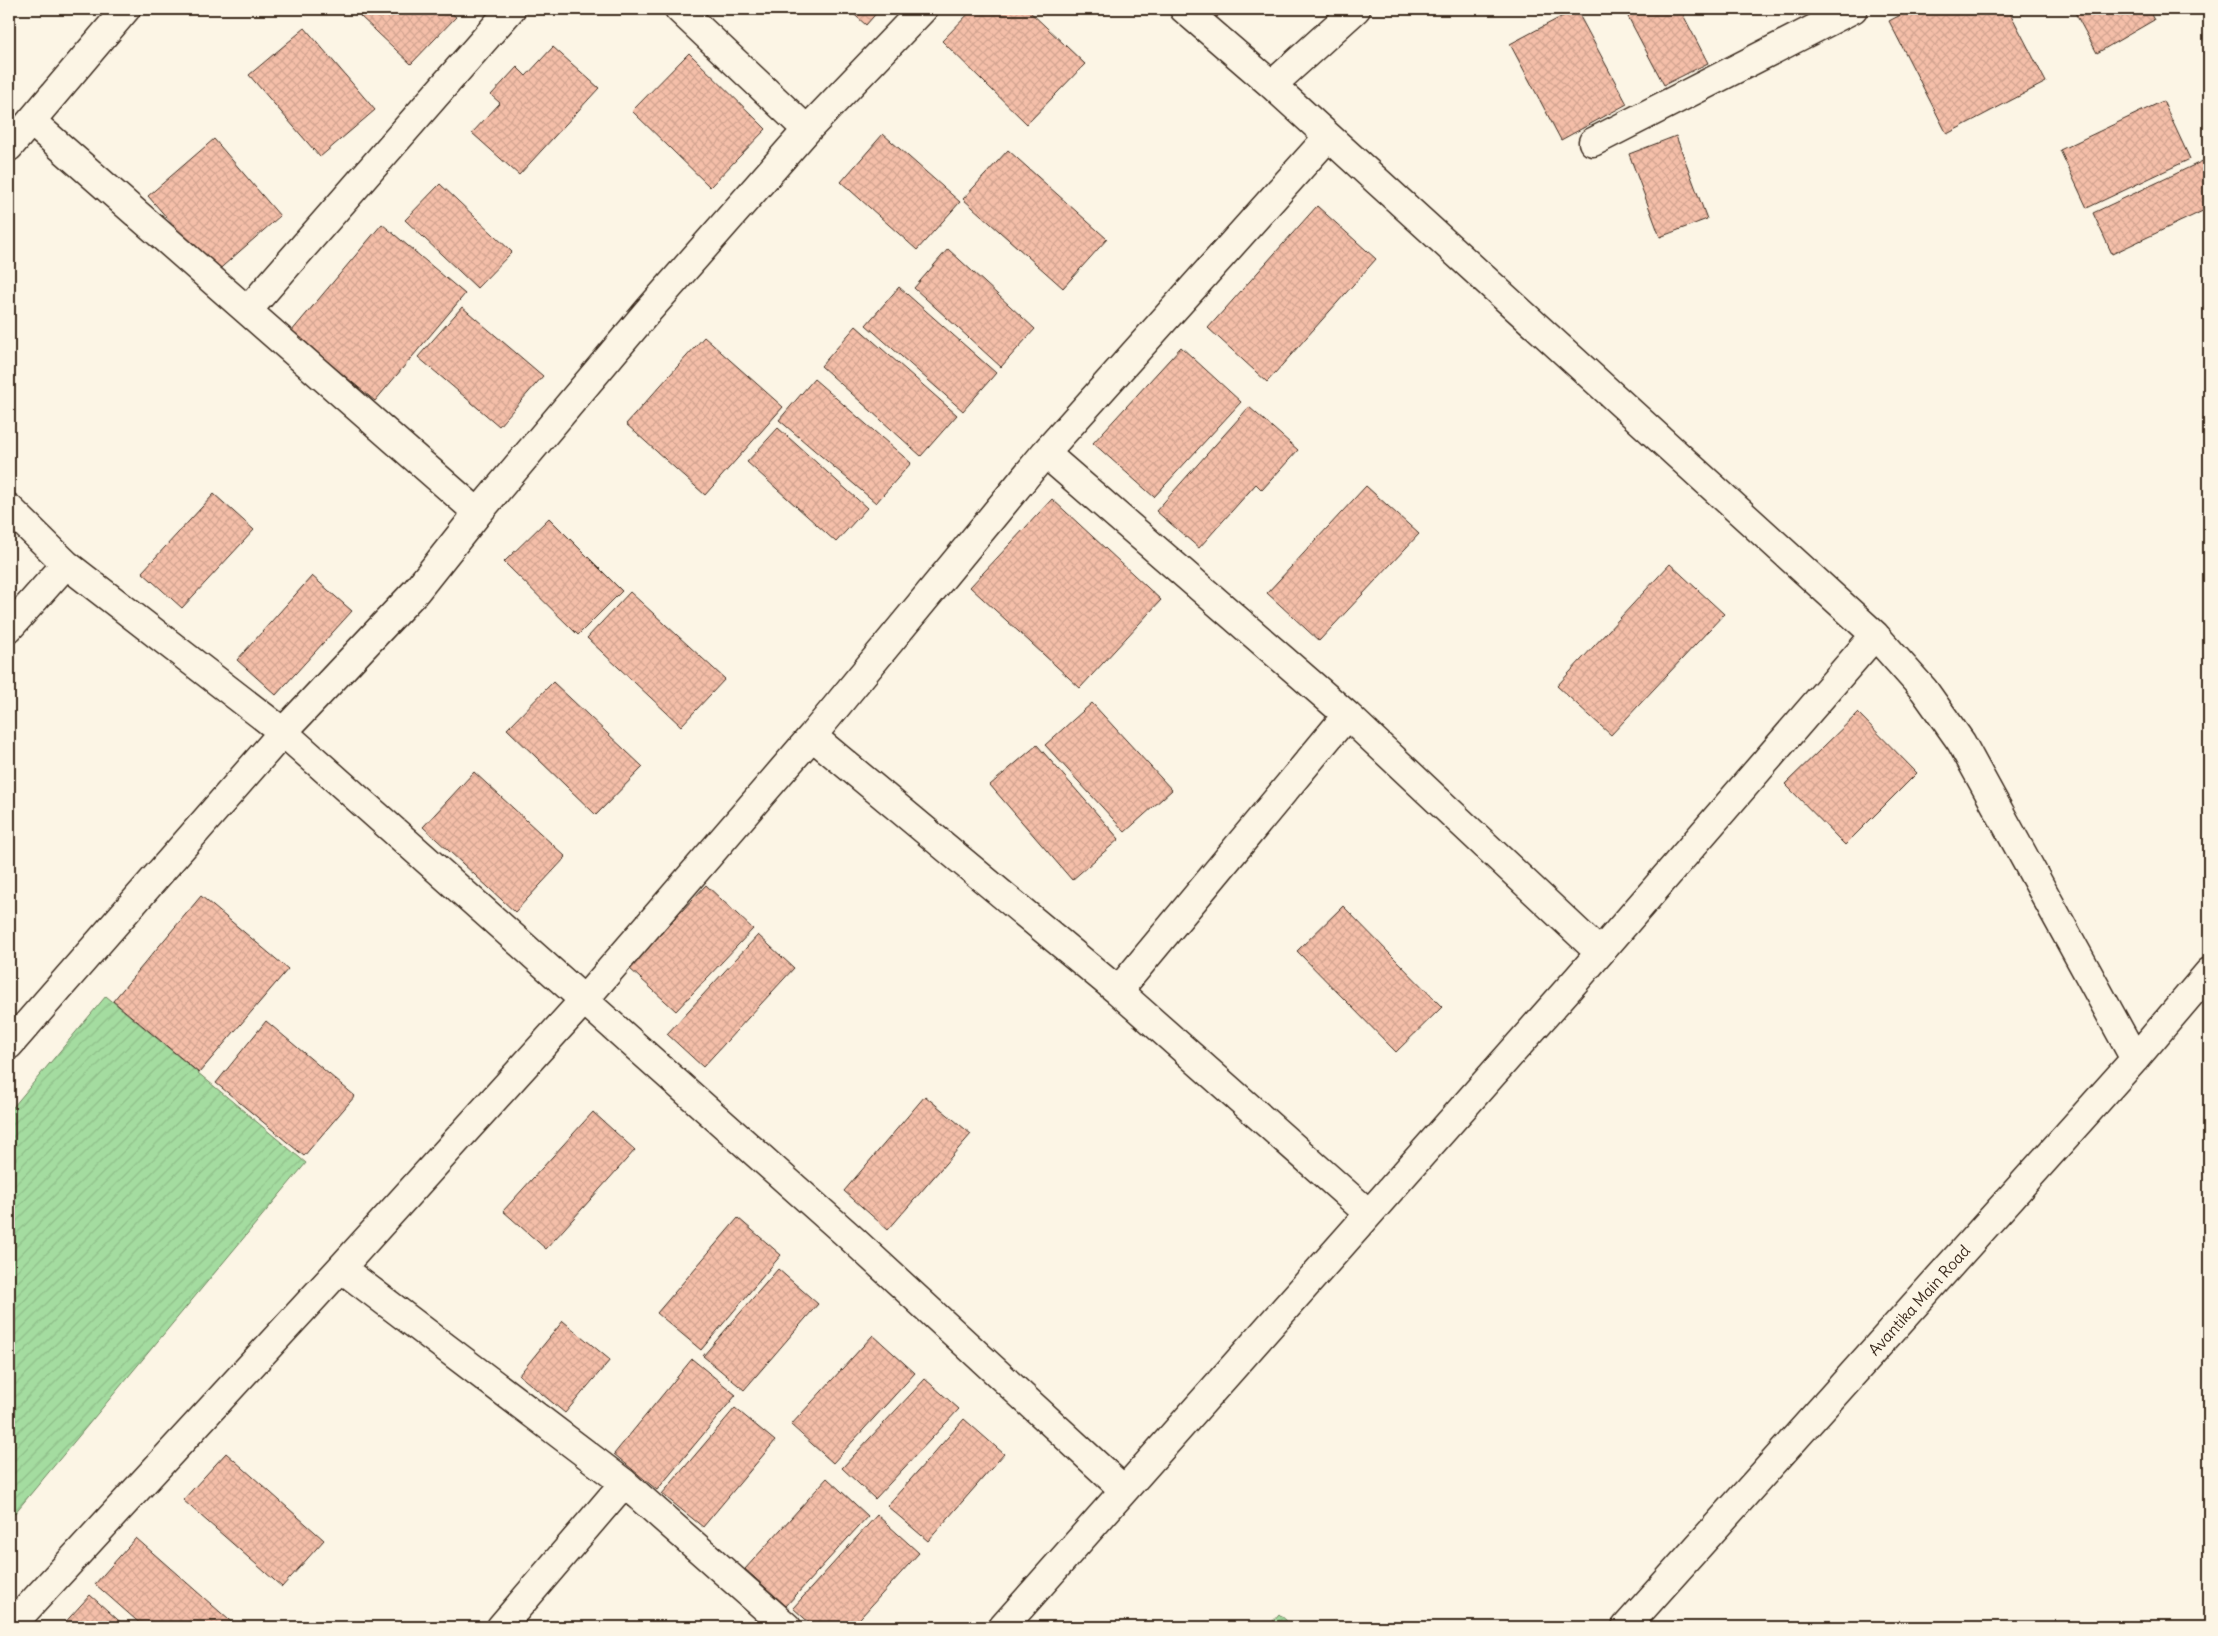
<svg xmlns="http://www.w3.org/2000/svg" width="2218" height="1636" viewBox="0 0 2218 1636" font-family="Delius,sans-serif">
<defs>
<pattern id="garden-furrows" width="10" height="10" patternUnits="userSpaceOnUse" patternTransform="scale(1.25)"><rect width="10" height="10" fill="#a4dca0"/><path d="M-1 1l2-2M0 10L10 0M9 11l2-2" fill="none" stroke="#8ebd89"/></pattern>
<pattern id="building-cross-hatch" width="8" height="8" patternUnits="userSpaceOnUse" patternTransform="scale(1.25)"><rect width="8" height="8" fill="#f5bfa9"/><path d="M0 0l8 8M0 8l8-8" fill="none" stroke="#d3a491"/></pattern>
</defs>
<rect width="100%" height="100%" fill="#fcf5e5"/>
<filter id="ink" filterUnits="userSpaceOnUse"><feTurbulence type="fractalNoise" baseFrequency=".02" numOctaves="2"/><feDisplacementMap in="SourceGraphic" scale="10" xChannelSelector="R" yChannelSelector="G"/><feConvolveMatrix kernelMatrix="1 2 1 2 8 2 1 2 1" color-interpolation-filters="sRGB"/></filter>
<g filter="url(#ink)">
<!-- garden -->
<path fill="url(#garden-furrows)" stroke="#70835f" d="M106 996 306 1163 9 1520V1112Z
M1279 1614 1294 1627H1268Z"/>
<!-- building -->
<path fill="url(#building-cross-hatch)" stroke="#3b2a1e" d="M367 9H447L456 17 411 64 360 16Z
M848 9H880L866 25Z
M973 9H1027L1085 64 1027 124 942 41Z
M1207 9H1225L1217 17Z
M1576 9 1627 104 1561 140 1510 44Z
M1624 9H1680L1708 63 1664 85Z
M1912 9H2008L2046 82 1947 134 1889 21Z
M2073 9H2148L2154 20 2097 53Z
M305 28 375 110 320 157 249 75Z
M553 47 599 88 519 175 472 133 500 103 491 95 517 67 526 76Z
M689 53 766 129 710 187 632 111Z
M2163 101 2190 159 2087 208 2060 150Z
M883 134 960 202 917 250 841 182Z
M1676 136 1707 219 1660 237 1629 154Z
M214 139 280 216 215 273 148 196Z
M1008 150 1107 239 1063 288 963 199Z
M2209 158V208L2112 254 2093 213Z
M440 184 512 252 477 288 405 220Z
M1317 206 1376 259 1267 382 1208 328Z
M382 224 465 294 375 401 291 332Z
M948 249 1035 329 1001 367 914 288Z
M899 287 996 373 963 411 866 325Z
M462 307 543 376 499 426 418 357Z
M856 326 957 415 921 456 821 366Z
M704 337 783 407 705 495 626 424Z
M1181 347 1241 402 1154 497 1093 443Z
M814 379 911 463 876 503 779 420Z
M1249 407 1298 450 1262 490 1256 484 1199 548 1156 511Z
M778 428 867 508 836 542 747 462Z
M1366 486 1419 534 1319 641 1267 593Z
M214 494 254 530 182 608 142 572Z
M1052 499 1161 600 1080 688 970 587Z
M549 518 622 591 578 635 504 562Z
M1670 564 1724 614 1611 735 1557 686Z
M312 576 352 611 276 695 237 660Z
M630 592 725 679 681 726 587 638Z
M553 682 643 767 596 815 507 729Z
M1092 703 1172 790 1125 832 1045 745Z
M1858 713 1917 773 1845 845 1785 784Z
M1037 745 1119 839 1072 880 990 785Z
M474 772 566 857 515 912 423 827Z
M706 885 753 929 676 1011 629 968Z
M201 896 288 969 199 1073 113 1001Z
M1343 906 1442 1007 1396 1052 1297 951Z
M758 935 794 968 703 1067 667 1034Z
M266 1021 355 1096 304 1156 216 1083Z
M925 1096 971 1134 888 1230 844 1191Z
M593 1112 635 1150 546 1249 503 1211Z
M738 1218 781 1255 701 1350 657 1313Z
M778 1269 818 1304 744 1390 703 1356Z
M563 1321 610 1360 565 1413 519 1375Z
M873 1335 915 1373 833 1463 791 1425Z
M692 1359 736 1395 657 1490 614 1454Z
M925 1379 959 1409 875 1499 842 1468Z
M735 1408 775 1441 703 1527 662 1494Z
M964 1419 1004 1454 928 1541 887 1506Z
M226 1453 324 1540 282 1587 183 1500Z
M827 1478 868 1516 786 1606 745 1569Z
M877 1515 919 1553 852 1627H814L793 1608Z
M136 1538 237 1627H144L95 1584Z
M90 1595 126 1627H61Z"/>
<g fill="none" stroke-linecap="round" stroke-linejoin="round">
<!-- minor casing -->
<g stroke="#3b2a1e" stroke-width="31">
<path id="minor" d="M679 9 807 130
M1184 9 1272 85 1875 635 1924 690 1961 742 2135 1059
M1272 85 1356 9
M31 121 478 513
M1593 142 1853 9
M9 147 126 9
M248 310 511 9
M1045 453 1347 715 1599 952
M9 508 66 564 283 732 850 1237 1124 1490
M9 628 66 564
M812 736 1118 991 1368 1213
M1118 991 1347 715
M9 1045 283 732 416 591 478 513 648 311 807 130 923 9
M341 1268 624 1483 787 1627
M10 1627 341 1268 584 1000 812 736 1045 453 1328 137
M501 1627 624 1483
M1003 1627 1578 978 1875 635
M1626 1627 2135 1059 2209 972"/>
</g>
<!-- minor -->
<use href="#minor" stroke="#fcf5e5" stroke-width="28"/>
</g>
</g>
<g text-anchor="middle" stroke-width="4.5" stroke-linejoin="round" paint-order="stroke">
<!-- street labels -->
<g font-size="16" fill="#3b2a1e" stroke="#fcf5e5">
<text transform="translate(1919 1300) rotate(-48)" y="6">Avantika Main Road</text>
</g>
</g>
<!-- margin -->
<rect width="2218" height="1636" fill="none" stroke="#fcf5e5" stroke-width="30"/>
<rect x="15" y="15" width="2188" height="1606" fill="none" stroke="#3b2a1e" stroke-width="2" filter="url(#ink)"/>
</svg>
